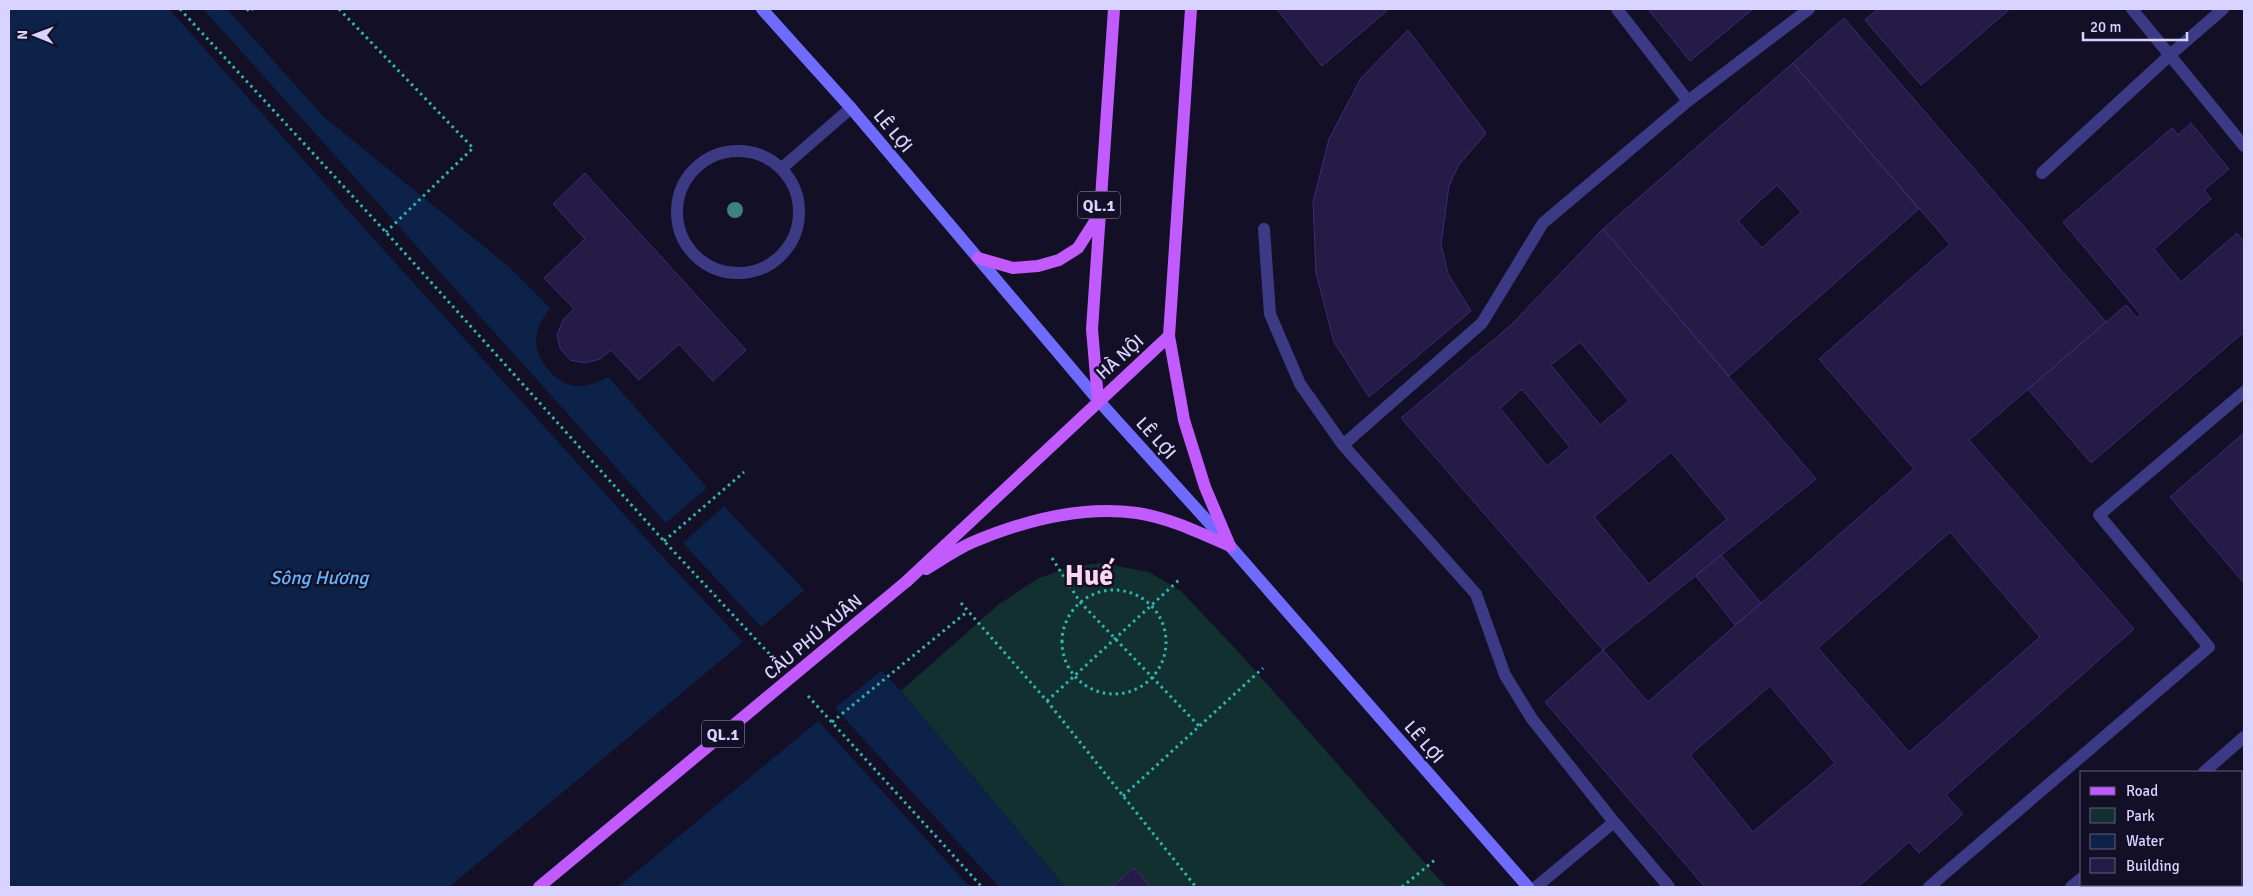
<svg xmlns="http://www.w3.org/2000/svg" width="2253" height="896" viewBox="0 0 2253 896" font-family="Signika,sans-serif">
<rect width="100%" height="100%" fill="#130f26"/>
<!-- green -->
<path fill="#12302f" d="M1101 563 1149 572 1181 591 1244 658 1446 887H1065L901 691 998 605 1037 579 1069 567Z"/>
<!-- water -->
<path fill="#0c2248" d="M9 9H227L324 117 508 266 550 308C543 318 536 328 536 341 536 361 558 386 578 386 589 386 598 382 608 377L721 503 901 691 1065 887H9Z"/>
<!-- pier -->
<path fill="#130f26" d="M169 9H203L666 523 709 486 726 504 683 543 761 627 806 589 883 669 835 708 999 887H970L818 721 618 887H449L743 642 649 542 390 257Z"/>
<!-- building -->
<path fill="#241b47" stroke="#3b2d73" fill-rule="evenodd" d="M1277 9H1389L1322 66Z
M1648 9H1753L1690 61Z
M1878 9H2010L1921 85 1865 20Z
M1844 18 2106 322 1969 440 2134 629 1946 795 1963 814 1919 853 1909 842 1858 887H1705L1545 702 1603 650 1648 702 1914 469 1819 359 1950 244 1793 63ZM1950 532 2040 637 1909 752 1818 648ZM1770 686 1835 763 1753 832 1690 755Z
M1408 30 1486 133 1458 166 1449 186 1441 244 1448 274 1471 311 1369 397 1334 342 1316 273 1313 202 1329 139 1361 78Z
M1793 63 1919 209 1729 376 1603 229ZM1777 185 1801 212 1762 248 1738 221Z
M2191 123 2229 169 2204 190 2211 199 2154 249 2181 282 2237 233 2244 242V332L2091 463 2028 389 2126 305 2137 318 2141 315 2063 222 2172 128 2178 135Z
M585 173 746 350 713 381 679 344 639 380 611 350 600 359 585 363 570 360 560 348 557 335 563 320 574 309 544 278 585 239 553 204Z
M1603 229 1816 479 1603 650 1401 418 1511 325ZM1580 342 1629 401 1600 425 1551 365ZM1522 389 1570 447 1547 466 1500 408ZM1671 452 1727 519 1649 584 1594 517Z
M2244 433V583L2170 497Z
M1721 555 1761 603 1735 625 1696 576Z
M1134 868 1151 887H1112Z"/>
<g fill="none" stroke-linecap="round" stroke-linejoin="round">
<!-- path -->
<path stroke="#2fb8b0" stroke-width="3" stroke-dasharray="2.5 4" stroke-linecap="butt" d="M180 9 393 240 664 541 775 660
M247 9 250 12 252 9
M339 9 473 148 386 232
M664 541 744 472
M1052 558 1080 602 1199 726
M1062 642a52 52 0 1 1 104 0a52 52 0 1 1-104 0Z
M961 603 1047 701 1196 887
M808 696 982 887
M1047 701 1180 579
M832 722 968 611
M1123 796 1263 668
M1402 887 1436 859"/>
<!-- lane -->
<path stroke="#3d3a85" stroke-width="12" d="M1617 9 1688 101
M2132 9 2244 146
M677 212a61 61 0 1 1 122 0a61 61 0 1 1-122 0Z
M782 168 851 108
M2042 173 2170 55 2223 9
M1264 229 1270 314 1300 384 1343 445 1476 594 1505 675 1532 719 1614 822 1669 887
M1343 445 1482 323 1543 223 1688 101 1809 9
M2204 772 2244 737
M1536 887 1614 822
M1929 887 2209 647 2099 515 2244 392
M2071 887 2082 878"/>
<!-- secondary -->
<path stroke="#6f6bff" stroke-width="12" d="M762 9 851 108 1098 400 1230 546 1528 887"/>
<!-- primary -->
<path stroke="#c25bff" stroke-width="12" d="M1191 9 1169 336 1184 420 1205 487 1230 546
M978 258 1013 268 1038 266 1059 260 1078 248 1097 218
M1098 400 1092 329 1114 9
M926 569C941 560 957 549 973 542 1023 521 1081 505 1137 513 1170 518 1200 533 1230 546
M907 581 1169 336"/>
<!-- primary-bridge -->
<path stroke="#c25bff" stroke-width="12" d="M539 887 907 581"/>
</g>
<!-- trees -->
<circle fill="#3d827b" cx="735" cy="210" r="8"/>
<g text-anchor="middle" stroke-width="5" stroke-linejoin="round" paint-order="stroke">
<!-- shield labels -->
<g fill="#130f26" stroke="#9e99be" stroke-width="1">
<rect x="1078" y="191.5" width="42" height="27" rx="4"/>
<rect x="702" y="720.5" width="42" height="27" rx="4"/>
</g>
<g font-size="16" font-weight="bold" fill="#d9d4ff">
<text x="1099" y="211">QL.1</text>
<text x="723" y="740">QL.1</text>
</g>
<!-- street labels -->
<g font-size="18" fill="#d9d4ff" stroke="#130f26">
<text transform="translate(893 131) rotate(50)" y="6">LÊ LỢI</text>
<text transform="translate(1120 357) rotate(-42)" y="6">HÀ NỘI</text>
<text transform="translate(1156 438) rotate(48)" y="6">LÊ LỢI</text>
<text transform="translate(813 637) rotate(-40)" y="6">CẦU PHÚ XUÂN</text>
<text transform="translate(1424 742) rotate(49)" y="6">LÊ LỢI</text>
</g>
<!-- water labels -->
<g font-size="19" font-style="italic" fill="#62b6ff" stroke="#130f26">
<text x="319" y="584">Sông Hương</text>
</g>
<!-- town labels -->
<g font-size="28" font-weight="bold" fill="#ffd6f0" stroke="#130f26">
<text x="1089" y="585">Huế</text>
</g>
</g>
<!-- border -->
<rect width="2253" height="896" fill="none" stroke="#d9d4ff" stroke-width="20"/>
<!-- legend -->
<rect x="2080" y="771" width="162" height="115" fill="#130f26" stroke="#625e7d"/>
<rect x="2090" y="787" width="25" height="8" fill="#c25bff" stroke="#625e7d"/>
<text x="2126" y="796" font-size="15" fill="#d9d4ff">Road</text>
<rect x="2090" y="808" width="25" height="15" fill="#12302f" stroke="#625e7d"/>
<text x="2126" y="821" font-size="15" fill="#d9d4ff">Park</text>
<rect x="2090" y="834" width="25" height="15" fill="#0c2248" stroke="#625e7d"/>
<text x="2126" y="846" font-size="15" fill="#d9d4ff">Water</text>
<rect x="2090" y="858" width="25" height="15" fill="#241b47" stroke="#625e7d"/>
<text x="2126" y="871" font-size="15" fill="#d9d4ff">Building</text>
<!-- north arrow -->
<g transform="translate(35 35) rotate(271)" stroke="#130f26" stroke-width="4" paint-order="stroke">
<path d="M0-4L9 19L0 12L-9 19Z" fill="#d9d4ff"/>
<text y="-8" font-size="14" font-weight="bold" text-anchor="middle" fill="#d9d4ff">N</text>
</g>
<!-- scale -->
<path d="M2083 32v8h104v-8" fill="none" stroke="#d9d4ff" stroke-width="2.5"/>
<text x="2090" y="32" font-size="15" fill="#d9d4ff" stroke="#130f26" stroke-width="4" paint-order="stroke">20 m</text>
</svg>
